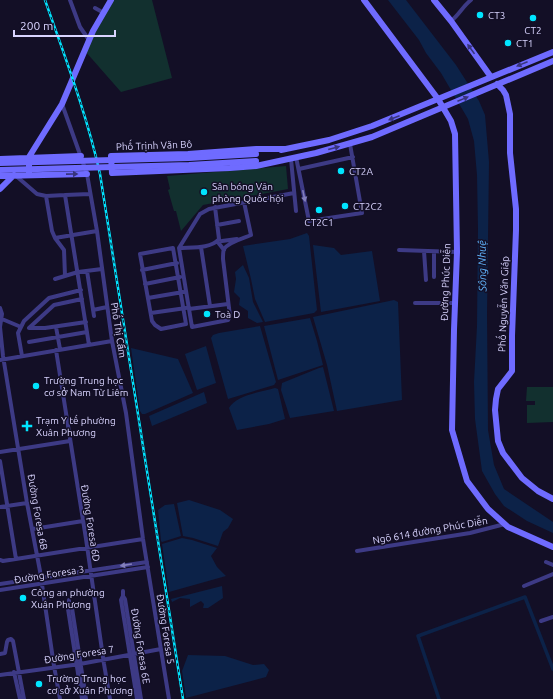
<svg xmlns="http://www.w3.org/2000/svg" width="553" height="699" viewBox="0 0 553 699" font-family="Ubuntu,sans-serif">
<rect width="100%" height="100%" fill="#130f26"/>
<!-- green -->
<path fill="#12302f" d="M110 0H152L172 78 121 92 85 51Z
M286 166 288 189 203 205 181 231 176 211H174L168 190 170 189 167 176Z
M527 387H553V422L527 423V405H535V401H526Z"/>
<!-- water -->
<path fill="#0c2248" d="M388 0H406L456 65 479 101 485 115 489 162 487 314 488 430 494 465 504 489 553 522V533L527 521 504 506 495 494 482 471 475 419 474 382 477 326 478 229 477 175 474 141 468 119 441 73 426 53 419 40Z
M307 233 309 236 317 310 314 313 265 322 255 299 251 279 243 246 290 239Z
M313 245 334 248 341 255 372 251 380 301 321 312Z
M243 265 249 278 253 302 263 322 257 323 248 318V311L239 305 240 298 234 292 236 279 235 272Z
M394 300 398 302 402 400 337 411 327 365 313 317Z
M310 318 317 341 323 365 278 380 264 326Z
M260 326 276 382 274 385 228 399 211 338 213 335 219 333Z
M206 346 216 383 197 390 185 354Z
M131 348 178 359 193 393 145 414H142L140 411Z
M323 367 334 411 290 418 281 390 282 383 319 368Z
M275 388 278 389 285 419 269 424 237 430 229 408C236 395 261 392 275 388Z
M204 392 207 403 152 426 149 416Z
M189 500 220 510 233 519 228 528 223 532 218 546 193 538 183 536 177 503Z
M174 504 181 536 162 542 161 541 158 510 165 505Z
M182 538 192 540 217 548 211 556 217 567 226 576 169 592 162 544Z
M222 586 223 598 208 608H203L204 604 201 601 190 607V599L180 598 172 602 171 599Z
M188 655 225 656 253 665 264 664 269 670 266 677 186 698 182 671Z"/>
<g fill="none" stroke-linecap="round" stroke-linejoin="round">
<!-- canal -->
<path stroke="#0c2248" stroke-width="3.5" d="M439 699 418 636 525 597 553 669"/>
<!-- street -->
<path stroke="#3d3a85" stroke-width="4" d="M70 0 80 27 89 40
M95 8 104 13
M451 21C459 15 463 6 471 0
M62 104 87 174 97 231 112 341 126 413 143 539 169 699
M296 157 309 221 362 213 350 144
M291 159 296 211
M299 169 353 157
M15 175 37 194 46 196 65 195
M46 196 52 231 55 238 64 250 65 276
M217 225 239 221
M55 238 97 231
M217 241 224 250
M222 241 237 239
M201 247 210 306
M173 248 186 324 161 329 155 325 152 321 140 254Z
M179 248C191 247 211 249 219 239L215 207
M399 250 457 252
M424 251 426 280
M434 252V277
M142 270 177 263
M87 271 94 316
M55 279 78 272 102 269
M145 284 180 277
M148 298 183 292
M415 303H455
M228 304 189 309 192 327 228 320 230 316 223 259C223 256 223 251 224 249 228 242 244 238 251 235L244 202
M0 308 2 314 0 327
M189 309 179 248 200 214 209 209 294 193
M93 310 107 307
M151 313 186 308
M2 319 21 327
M0 327 3 356 27 503 40 571 54 666 60 699
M56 327 60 349
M29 328 54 305 82 299
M29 328H45L86 322
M29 342 87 332
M89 345 65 195 90 194
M56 350 86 539 104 664 110 699
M22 356 18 333 24 321 49 298 81 290
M0 360 112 341
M0 452 70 441
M0 461 16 559
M0 507 27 503
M33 529 83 521
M357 551 470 533 505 524
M0 560 3 561 143 539
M546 562 553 565
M0 584 147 562
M524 586 553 574
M0 590 148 567
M123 591V596L121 600 137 699
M123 596 125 599 141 699
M69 600V606L68 609 82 699
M69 606 72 608 86 699
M541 621 553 617
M0 654 5 653 7 642 8 640 11 639 13 641 24 699
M14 672 20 699
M0 675 80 664 161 649"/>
<!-- secondary -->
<path stroke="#6f6bff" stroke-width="6" d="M364 0 438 99 451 121 455 134 457 252 454 330 452 430 467 481 488 509 508 527 553 547
M434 0 451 21 491 77
M497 84 503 90 506 95 510 114V153L516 209V230L512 336V371L498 389 496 399 495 410 498 441 503 453 522 478 538 491 553 499
M285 149H256L188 154 111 156 112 173 230 168 256 166 316 153 372 137 553 61
M281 150 329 140 372 126 553 52
M0 159 81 156
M29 175V157L62 104 93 31 111 0
M0 176 87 174
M0 189 14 175"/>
<!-- rail casing -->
<g stroke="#00e5ff" stroke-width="2.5">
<path id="rail" d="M45 0C65 57 87 115 100 174L183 699"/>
</g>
<!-- rail -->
<use href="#rail" stroke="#130f26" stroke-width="1" stroke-dasharray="3" stroke-linecap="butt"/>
<!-- secondary-bridge -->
<path stroke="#6f6bff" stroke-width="6" d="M0 163 189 158 256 154
M0 170 189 165 256 161"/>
</g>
<!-- one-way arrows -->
<defs><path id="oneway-solid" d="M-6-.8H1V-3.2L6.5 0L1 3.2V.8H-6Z"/></defs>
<g fill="#38347d">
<use href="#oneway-solid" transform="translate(471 49) rotate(-126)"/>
<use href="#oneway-solid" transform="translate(522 64) rotate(158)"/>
<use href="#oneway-solid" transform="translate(463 99) rotate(-22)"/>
<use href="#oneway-solid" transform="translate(394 118) rotate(159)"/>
<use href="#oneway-solid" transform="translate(334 148) rotate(-15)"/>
<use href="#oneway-solid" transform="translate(72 174) rotate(-1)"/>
</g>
<g fill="#837fbc">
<use href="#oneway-solid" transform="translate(304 196) rotate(78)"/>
<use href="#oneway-solid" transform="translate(126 565) rotate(171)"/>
</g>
<!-- markers -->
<g fill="#00e5ff" stroke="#130f26" stroke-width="1.5">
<circle cx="480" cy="15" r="4"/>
<circle cx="533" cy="18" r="4"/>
<circle cx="508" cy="43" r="4"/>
<circle cx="341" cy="171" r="4"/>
<circle cx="204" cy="192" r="4"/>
<circle cx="345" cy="206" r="4"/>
<circle cx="319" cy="210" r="4"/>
<circle cx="207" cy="314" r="4"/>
<circle cx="36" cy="386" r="4"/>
<path d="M25 420h4v4h4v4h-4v4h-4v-4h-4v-4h4z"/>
<circle cx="23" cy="598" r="4"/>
<circle cx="39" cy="684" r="4"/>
</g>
<g text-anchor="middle" stroke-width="3" stroke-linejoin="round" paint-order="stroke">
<!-- poi labels -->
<g font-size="10" fill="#d9d4ff" stroke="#130f26" text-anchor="start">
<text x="488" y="19">CT3</text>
<text x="533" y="34" text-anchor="middle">CT2</text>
<text x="516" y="47">CT1</text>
<text x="349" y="175">CT2A</text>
<text x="212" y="190">Sân bóng Văn<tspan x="212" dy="12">phòng Quốc hội</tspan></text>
<text x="353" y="210">CT2C2</text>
<text x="319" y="226" text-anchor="middle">CT2C1</text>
<text x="215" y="318">Toà D</text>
<text x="44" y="384">Trường Trung học<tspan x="44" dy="12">cơ sở Nam Từ Liêm</tspan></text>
<text x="36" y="424">Trạm Y tế phường<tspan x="36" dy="12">Xuân Phương</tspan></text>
<text x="31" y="596">Công an phường<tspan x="31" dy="12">Xuân Phương</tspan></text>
<text x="47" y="682">Trường Trung học<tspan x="47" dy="12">cơ sở Xuân Phương</tspan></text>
</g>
<!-- street labels -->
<g font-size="10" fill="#d9d4ff" stroke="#130f26">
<text transform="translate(154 145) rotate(-2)" y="4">Phố Trịnh Văn Bô</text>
<text transform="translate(445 282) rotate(-88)" y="4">Đường Phúc Diễn</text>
<text transform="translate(503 304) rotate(-88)" y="4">Phố Nguyễn Văn Giáp</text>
<text transform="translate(119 330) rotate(81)" y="4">Phố Thị Cẩm</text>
<text transform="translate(38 512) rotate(80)" y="4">Đường Foresa 6B</text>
<text transform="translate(91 523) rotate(81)" y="4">Đường Foresa 6D</text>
<text transform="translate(430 530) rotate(-10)" y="4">Ngõ 614 đường Phúc Diễn</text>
<text transform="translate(49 574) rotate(-9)" y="4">Đường Foresa 3</text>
<text transform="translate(166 629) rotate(81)" y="4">Đường Foresa 5</text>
<text transform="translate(141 646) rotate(81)" y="4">Đường Foresa 6E</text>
<text transform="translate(79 654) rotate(-9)" y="4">Đường Foresa 7</text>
</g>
<!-- water labels -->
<g font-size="11" font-style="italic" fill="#62b6ff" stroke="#130f26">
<text transform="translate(482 266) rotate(-91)" y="4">Sông Nhuệ</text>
</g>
</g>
<!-- scale -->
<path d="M14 30v6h101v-6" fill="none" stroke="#d9d4ff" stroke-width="2"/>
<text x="20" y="30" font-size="12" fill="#d9d4ff" stroke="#130f26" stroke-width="3" paint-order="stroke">200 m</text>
</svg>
